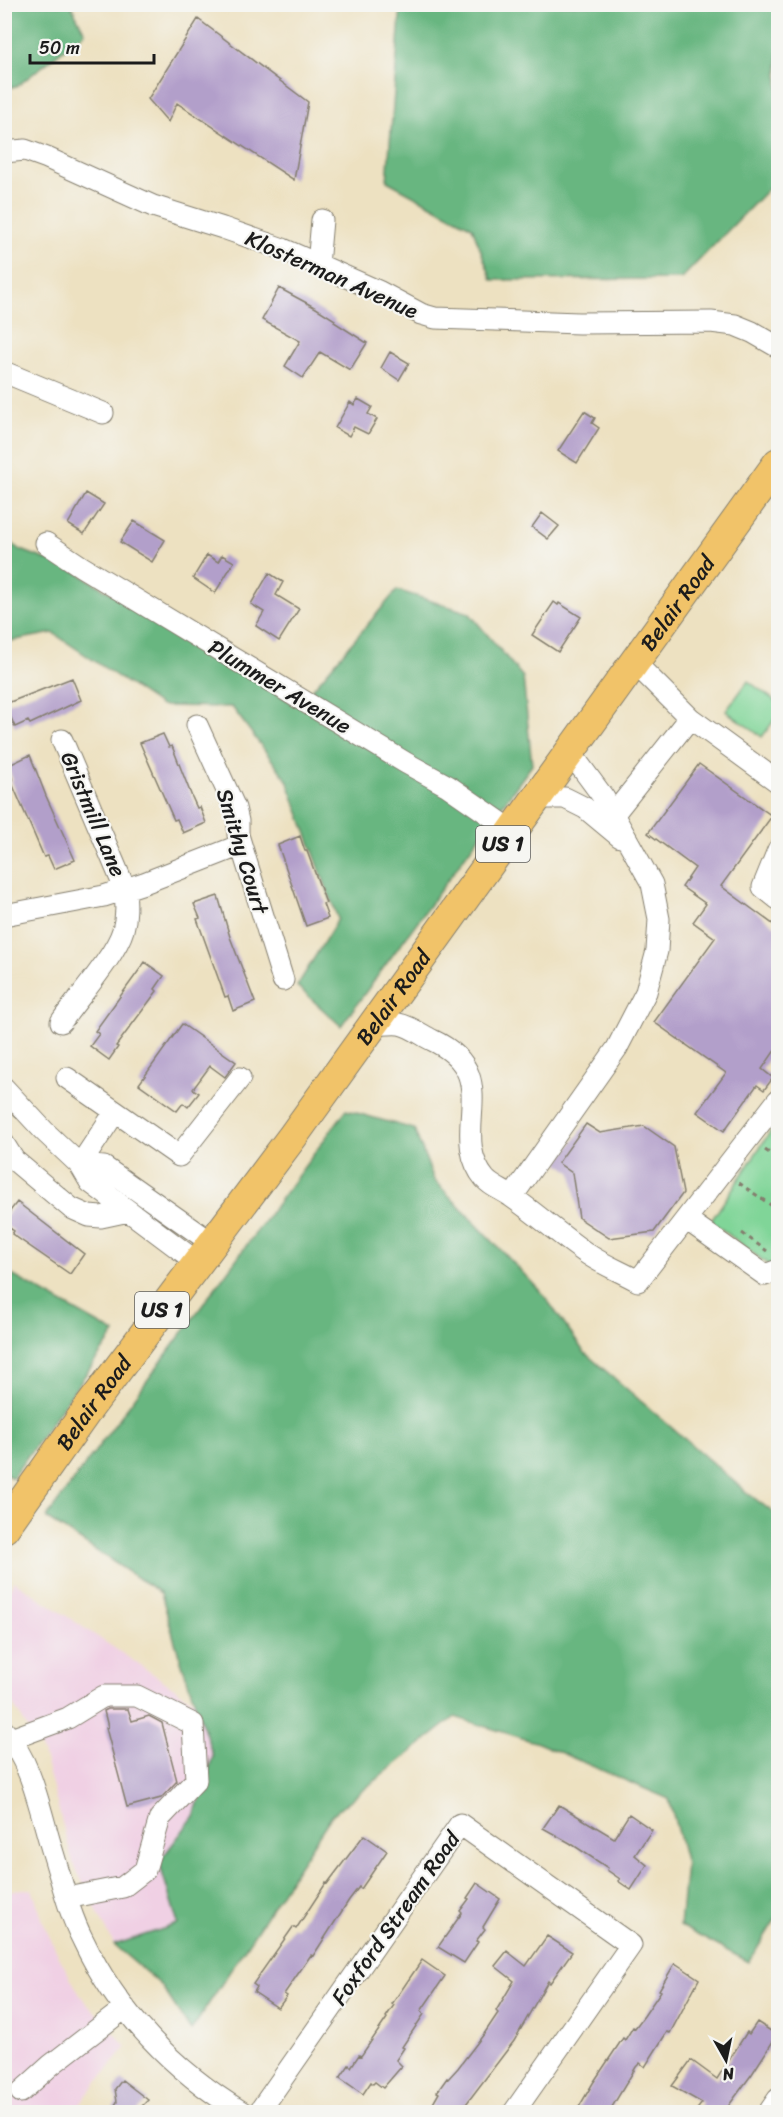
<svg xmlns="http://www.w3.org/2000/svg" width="783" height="2117" viewBox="0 0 783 2117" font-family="Sriracha,sans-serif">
<rect width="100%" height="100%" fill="#f6f6f2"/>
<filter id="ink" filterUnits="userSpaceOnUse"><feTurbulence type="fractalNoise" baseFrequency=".0167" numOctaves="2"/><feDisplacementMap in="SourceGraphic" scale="12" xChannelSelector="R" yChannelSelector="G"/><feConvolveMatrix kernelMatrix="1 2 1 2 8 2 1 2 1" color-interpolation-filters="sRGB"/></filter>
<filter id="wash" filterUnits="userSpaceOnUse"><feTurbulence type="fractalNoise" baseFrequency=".008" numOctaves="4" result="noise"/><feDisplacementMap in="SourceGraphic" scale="24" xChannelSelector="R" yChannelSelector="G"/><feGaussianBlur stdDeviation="1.35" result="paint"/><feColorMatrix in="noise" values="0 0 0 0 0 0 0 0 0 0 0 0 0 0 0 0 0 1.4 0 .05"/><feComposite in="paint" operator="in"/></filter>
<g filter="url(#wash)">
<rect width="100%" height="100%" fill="#ede1c1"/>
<!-- built -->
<path fill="#f0d0e4" d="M14 1581 195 1702 213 1756 194 1816 159 1862 178 1924 114 1945 73 1863 43 1752 12 1703 5 1695V1597Z
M32 1889 45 1927 59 1957 80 1995 126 2047 73 2112H5V1891Z"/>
<!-- green -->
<path fill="#80d598" stroke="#4e785a" stroke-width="1.5" d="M748 681 778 703V715L762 737 726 711Z
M778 1120V1272L711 1221Z"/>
<!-- forest -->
<path fill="#68b680" stroke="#42694e" stroke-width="1.5" d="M5 4 71 5 85 33 16 87H5Z
M401 5H778V179L681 279 492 280 472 227 387 181Z
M4 538 19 549 73 570 298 706 397 590 469 613 523 677 532 765 341 1026 297 986 338 919 287 780 232 707 161 706 53 633 5 642Z
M346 1110 414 1129 434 1180 543 1294 584 1352 745 1491 778 1516V1915L749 1962 680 1926 686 1864 669 1799 538 1743 455 1717 332 1815 191 2031 161 1985 114 1945 178 1924 159 1862 194 1816 213 1756 177 1649 161 1593 46 1518Z
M5 1271 115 1333 12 1478 4 1473Z"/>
<g id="blocks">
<!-- building -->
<path fill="#b29fca" d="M198 19 308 102 294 180 177 103 168 122 148 99Z
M279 288 316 308 335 320 334 322 367 343 350 370 320 352 303 378 285 366 300 341 262 320Z
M390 352 409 363 399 380 381 368Z
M358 399 372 407 368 414 377 419 368 434 354 427 349 436 335 428 350 402 354 405Z
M584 411 595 418 592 423 599 428 577 463 558 451Z
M86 493 104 504 84 534 68 524Z
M542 513 559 526 548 539 532 527Z
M134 521 165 540 152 562 120 542Z
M207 555 218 562 222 555 234 562 215 593 193 578Z
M269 573 283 582 276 595 299 609 279 641 256 626 264 612 251 604Z
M554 602 558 605 559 603 581 617 558 652 532 635Z
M72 678 81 700 30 724 28 721 15 727 5 704Z
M163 734 169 747 172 746 192 797 197 808 200 807 206 823 183 833 177 819 174 820 140 743Z
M30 755 46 796 75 860 54 869 48 856 44 857 11 781 13 780 7 766Z
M699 764 772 816 721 886 778 928V1046L762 1069 773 1078 764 1090 757 1085 724 1131 697 1112 726 1073 654 1022 715 938 693 922 706 904 682 887 695 868 648 833Z
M300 836 305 851H307L326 903 323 904 328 918 306 926 278 845Z
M218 896 230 937 255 1002 233 1011 228 996 225 997 197 919 200 918 194 904Z
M145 962 164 976 155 989 157 991 116 1046 118 1047 109 1060 90 1046 99 1034 95 1031Z
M182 1024 236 1062 225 1077 210 1066 193 1089 199 1093 188 1107 183 1103 177 1111 139 1084Z
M586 1124 600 1133 644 1126 674 1147 683 1193 654 1232 609 1238 579 1218 572 1173 558 1163Z
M17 1202 84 1254 70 1274 12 1234 14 1231 4 1224V1219Z
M108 1709H128L132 1721 149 1716 162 1723 177 1781 161 1798 127 1807 106 1728 108 1727 104 1711Z
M559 1805 614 1838 629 1814 652 1830 635 1855 647 1865 631 1890 618 1881 620 1879 607 1870 608 1868 570 1843 543 1828Z
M364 1835 387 1851 361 1889 359 1887 349 1900 313 1956 311 1955 284 1994 287 1996 278 2008 254 1992 257 1987 253 1984 293 1927 296 1929 326 1883 327 1884Z
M477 1883 500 1899 483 1927 485 1929 476 1941 478 1942 464 1963 438 1947 462 1913 460 1911 469 1899 467 1898Z
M547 1936 572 1952 550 1983 548 1981 514 2041 460 2112H428L439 2093 437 2092 447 2078 448 2079 458 2068 484 2034 498 2013 496 2011 514 1981 495 1966 507 1951 526 1966Z
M422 1960 445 1976 421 2011 424 2014 402 2047 404 2048 396 2060 402 2066 383 2088 375 2082 373 2084 371 2082 363 2094 340 2078 349 2065 351 2067 359 2055 361 2056 387 2018 386 2017 394 2005 392 2004Z
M675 1963 699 1979 670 2033 667 2032 645 2067 640 2063 636 2067 609 2112H576L593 2083 623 2038 625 2040 633 2027 635 2028 644 2016 661 1991 659 1990Z
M757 2022 777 2035 752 2074 724 2112H695L702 2103 672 2086 691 2060 717 2079 747 2032 749 2034Z
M122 2080 148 2100 136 2112H110L117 2102 115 2089Z"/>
</g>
</g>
<g filter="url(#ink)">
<use href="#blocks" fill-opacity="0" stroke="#847e6e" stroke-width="1.5"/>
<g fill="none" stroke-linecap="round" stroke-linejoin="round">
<!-- minor casing -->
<g stroke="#847e6e" stroke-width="23">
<path id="minor" d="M4 152 25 150 47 158 153 206 223 228 283 249 378 291 421 314 435 318 579 323 711 322 735 325 752 332 778 347
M318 265 322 220
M4 372 103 413
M46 543 82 567 406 763 448 786 513 831
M634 662 690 718 778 782
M197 725 235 808 238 821V835L283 980
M537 798H565L585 808 620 837
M613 815 690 718
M778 850 763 887 778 899
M4 915 104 896 144 883 241 845
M61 1022C77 999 116 955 123 930 127 916 126 903 125 889L62 740
M371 1025C380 1025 391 1023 399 1024 410 1026 422 1035 432 1040 507 1075 446 1132 485 1179 492 1187 504 1191 512 1197 538 1215 562 1237 589 1255 604 1265 622 1272 638 1281L778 1100
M67 1078 179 1156 240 1078
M4 1088 44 1131 80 1165 90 1182 198 1263
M4 1144 14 1160 71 1208 89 1216 101 1217 129 1211
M80 1165 104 1167 212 1243
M80 1165 115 1112
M512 1197 617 1048 646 992 657 951 659 919 652 884 604 798 570 752
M686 1219 765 1275 778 1270
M4 1731C33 1764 40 1812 53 1853 62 1882 69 1913 83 1940 117 2012 174 2071 242 2112
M11 1739 68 1718 104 1696H137L193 1724 196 1780 160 1818 145 1870 123 1887 67 1898
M21 2092 51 2065 125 2008
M259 2112 460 1824 631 1945 514 2112
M769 2112 778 2099"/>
</g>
<!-- highway casing -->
<g stroke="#847e6e" stroke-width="32">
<g id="highway">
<path id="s1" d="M4 1528 88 1409 293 1136 778 463"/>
</g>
</g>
<!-- path -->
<path stroke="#847e6e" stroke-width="3" stroke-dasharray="4.5 4.5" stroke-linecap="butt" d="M765 1150 778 1159
M739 1183 778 1210
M742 1233 767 1251"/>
<!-- minor -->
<use href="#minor" stroke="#fff" stroke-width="21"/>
<!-- highway -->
<use href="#highway" stroke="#f1c369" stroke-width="30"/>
</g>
</g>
<g text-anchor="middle" stroke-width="4.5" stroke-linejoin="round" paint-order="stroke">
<!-- shield labels -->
<g fill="#f6f6f2" stroke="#5d5d5c" stroke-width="1.5">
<rect x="476" y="826" width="54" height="36" rx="4.5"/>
<rect x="135" y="1292" width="54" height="36" rx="4.5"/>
</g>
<g font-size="21" font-weight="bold" fill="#1c1c1c">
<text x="503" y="851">US 1</text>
<text x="162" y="1317">US 1</text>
</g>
<!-- street labels -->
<g font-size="22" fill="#1c1c1c" stroke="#f6f6f2">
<text transform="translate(332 274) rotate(24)" y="8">Klosterman Avenue</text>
<text dy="8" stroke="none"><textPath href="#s1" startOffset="1144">Belair Road</textPath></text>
<text transform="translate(280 686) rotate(31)" y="8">Plummer Avenue</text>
<text transform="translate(94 814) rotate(67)" y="8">Gristmill Lane</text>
<text transform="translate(243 851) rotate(73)" y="8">Smithy Court</text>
<text dy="8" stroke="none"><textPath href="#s1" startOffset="658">Belair Road</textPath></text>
<text dy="8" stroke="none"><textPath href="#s1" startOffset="154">Belair Road</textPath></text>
<text transform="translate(395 1918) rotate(-55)" y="8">Foxford Stream Road</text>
</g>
</g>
<!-- margin -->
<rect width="783" height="2117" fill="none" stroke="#f6f6f2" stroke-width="24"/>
<!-- north arrow -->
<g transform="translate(726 2060) rotate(171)" stroke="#f6f6f2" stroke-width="4.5" paint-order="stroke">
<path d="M0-4.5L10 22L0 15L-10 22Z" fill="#1c1c1c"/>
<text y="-9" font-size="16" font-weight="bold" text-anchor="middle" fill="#1c1c1c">N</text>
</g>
<!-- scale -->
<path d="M30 54v9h124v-9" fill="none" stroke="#1c1c1c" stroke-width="3"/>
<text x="39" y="54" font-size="18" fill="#1c1c1c" stroke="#f6f6f2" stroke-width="4.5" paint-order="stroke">50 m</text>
</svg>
